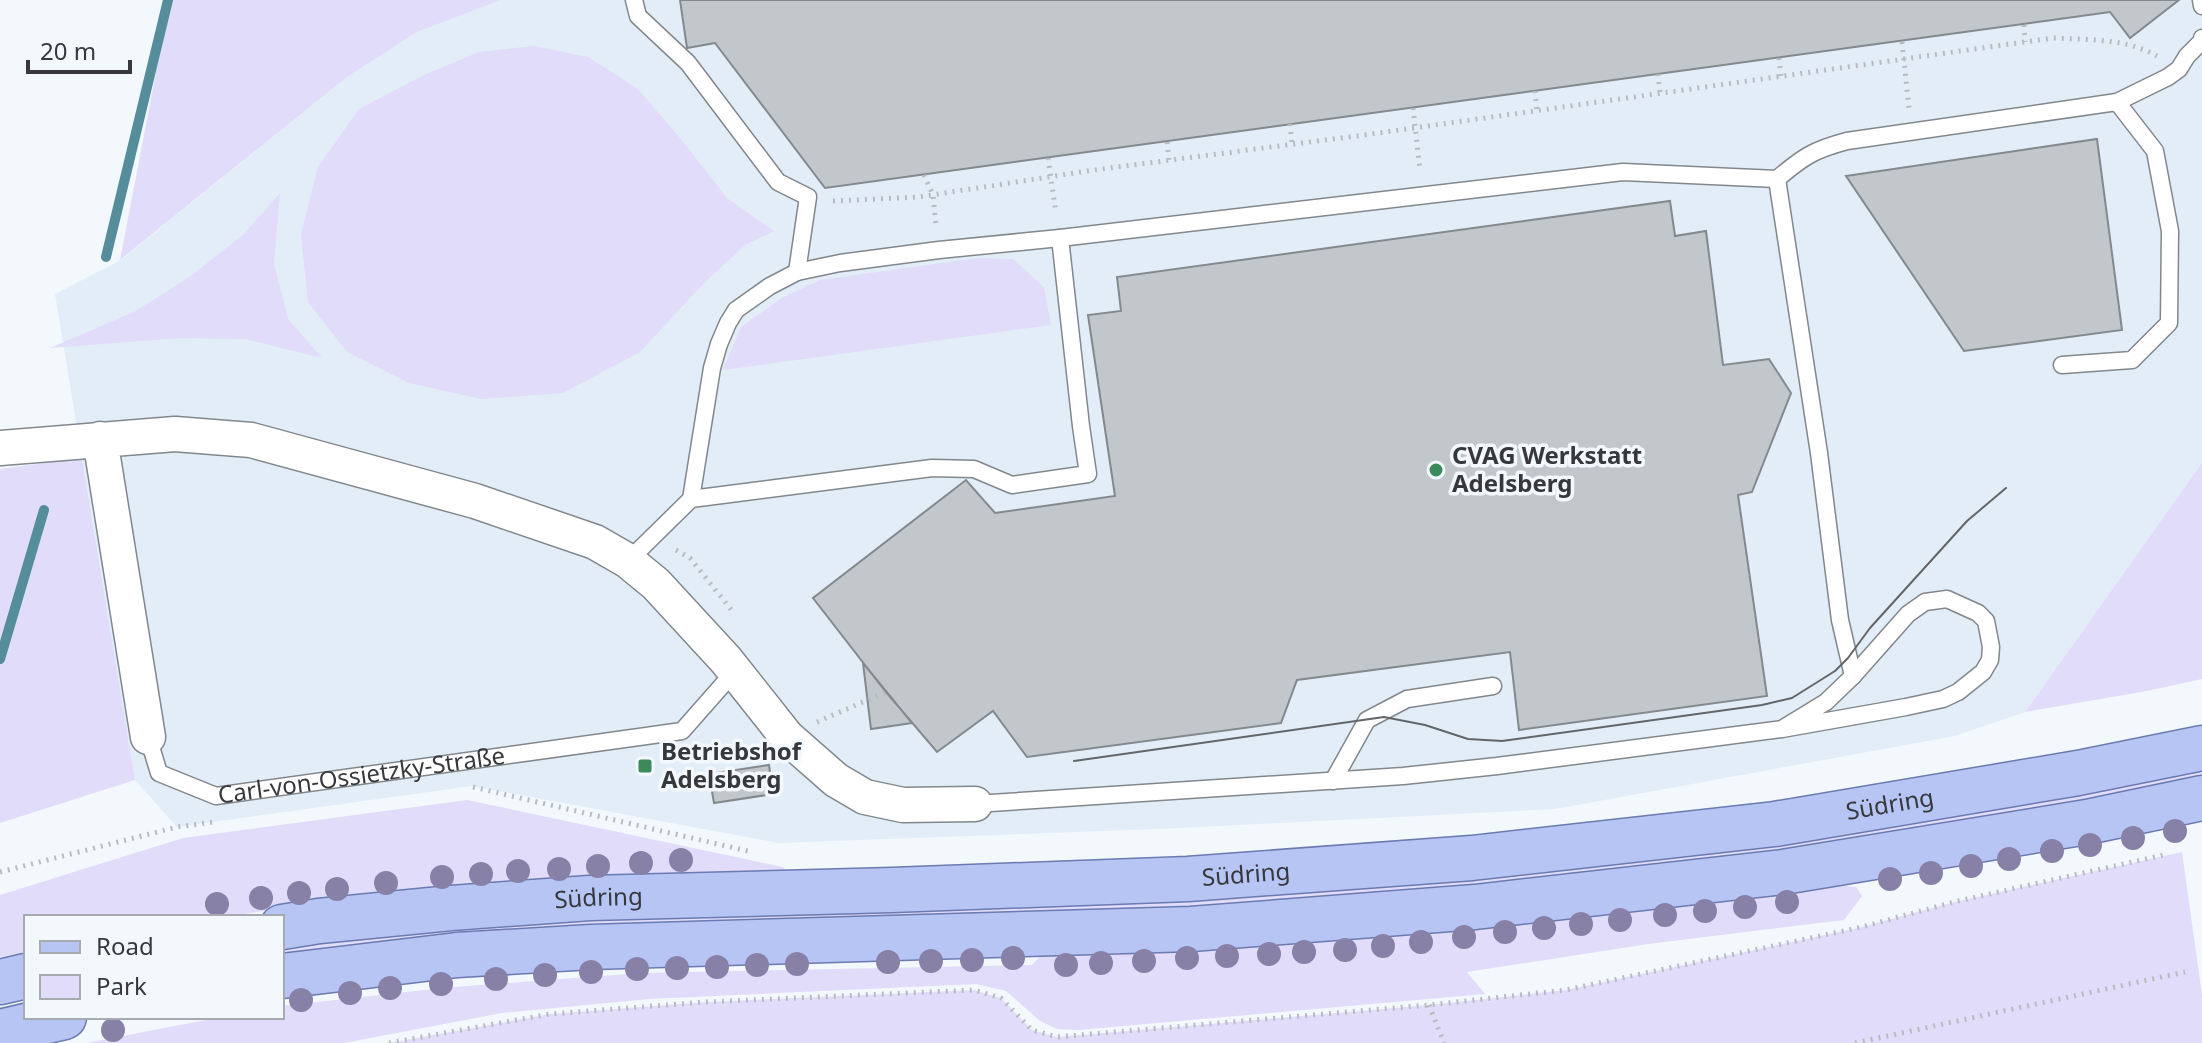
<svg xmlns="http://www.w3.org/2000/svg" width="2202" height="1043" viewBox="0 0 2202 1043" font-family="'Noto Sans',sans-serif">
<rect width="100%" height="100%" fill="#f3f8fd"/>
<!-- built -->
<path fill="#e2edf8" d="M501 0H2202V463L2025 712 1955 736 1555 809 1159 829 779 843 472 786 177 827 135 780 55 294 121 260 347 77 417 32Z"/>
<!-- green -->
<path fill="#e0dcf9" d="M170 0H501L417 32 347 77 120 260Z
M534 46 588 57 638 89 684 143 727 198 774 231 745 245 704 283 640 352 563 393 481 399 409 383 347 352 308 302 301 235 318 167 359 109 424 75 479 52Z
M280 193 274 264 288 319 322 358 246 339 180 338 50 348 134 312 188 278 243 235Z
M978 258 1013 259 1044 287 1051 325 723 370 741 327 782 298 820 280Z
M82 458 135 780 0 823V469Z
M2202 463V679L2147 691 2025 712Z
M2202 768V782L1762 857 1263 907 282 959V946L441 927 652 914Z
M467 800 783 867 788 872 271 910 224 917H26V954L0 960V895L183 838Z
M2182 852 2202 995V1043H389L550 1014 706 1002 974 990 1001 998 1032 1030 1057 1037 1429 1005 1566 990 1862 927 1954 902Z
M1836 885 1856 887 1862 896 1844 920 1648 944 1467 972 1485 994 1078 1030 1057 1029 1040 1021 1006 991 976 984 649 999 502 1013 344 1043H87L221 1017H282V1006L442 988 641 973 1032 965 1043 953Z"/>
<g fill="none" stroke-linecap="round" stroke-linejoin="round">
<!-- stream -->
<path stroke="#558d9a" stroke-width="10" d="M106 257 168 0
M0 659 44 510"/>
</g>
<!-- building -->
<path fill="#c1c7cb" stroke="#83898d" stroke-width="2" d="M680 0H2179L2130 38 2110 12 825 188 715 43 687 48Z
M2097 139 2122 330 1964 351 1846 176Z
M1670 201 1675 236 1706 231 1723 365 1769 359 1791 393 1752 492 1738 495 1767 696 1519 730 1510 652 1297 680 1281 723 1027 757 993 711 937 752 886 692 813 598 966 480 995 513 1115 496 1088 315 1121 311 1117 277Z
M863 663 912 723 871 729Z
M769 765 773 794 714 803 709 774Z"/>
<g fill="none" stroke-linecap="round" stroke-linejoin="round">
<!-- service casing -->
<g stroke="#82878c" stroke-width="19">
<g id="service">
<path d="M634 0 638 16 688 63 778 182 808 197 797 272"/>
<path d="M2201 0 2202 6"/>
<path d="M1777 179 1819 453 1840 620 1853 676"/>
<path d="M2062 365 2132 360 2169 323 2170 231 2155 151 2117 102"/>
<path d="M691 499 712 368 719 344 728 323 736 310 770 286 797 272 840 263 939 250 1060 238 1623 172 1777 179C1803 157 1813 150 1847 141L2117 102 2168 77 2179 69 2187 56 2202 41V38"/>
<path d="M628 561 691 499 932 468 974 469 1012 485 1088 474 1081 426 1060 238"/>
<path id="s1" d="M148 737 159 773 216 796 682 731 734 672"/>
<path d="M1333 781 1367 720 1407 699 1493 686"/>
<path d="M975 804 1403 776 1497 766 1782 729 1906 707 1943 699 1958 692 1983 672 1990 660 1991 647 1986 621 1978 613 1947 599 1925 602 1908 614 1853 676 1826 702 1782 729"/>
</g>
</g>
<!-- minor casing -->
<g stroke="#82878c" stroke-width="37">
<path id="minor" d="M100 439 148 737
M0 448 175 434 251 440 475 501 595 542 628 561 656 584 726 660 787 737 836 780 865 797 903 805 975 804"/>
</g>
<!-- primary casing -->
<g stroke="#6b7ab0" stroke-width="47">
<g id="primary">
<path id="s2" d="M282 927 319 921 451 908 590 898 892 890 1188 879 1472 858 1775 824 2078 773 2202 748"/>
<path d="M282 976 457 955 591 947 1191 929 1475 907 1783 872 2087 822 2202 798"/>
<path d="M0 982 26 976"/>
<path d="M0 1032 64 1017"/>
</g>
</g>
<!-- path -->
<path stroke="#b8bcc0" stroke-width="5" stroke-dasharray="2 6" stroke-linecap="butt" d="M2024 25 2025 42
M1902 42 1909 108
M1779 58 1781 76
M1658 74 1660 93
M1535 91 1537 111
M1413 108 1420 170
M1290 124 1292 144
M1167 142 1169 160
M1048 158 1056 213
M924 175 933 195 936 225
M833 201 919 197 1094 170 1364 135 2053 38C2089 40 2125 38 2157 56
M676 550 690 558 733 612
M817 722 886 692
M691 756 753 747
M473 787 752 852
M0 872 177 827 214 822
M1429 1005 1444 1043
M389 1043 550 1014 706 1002 974 990 1001 998 1032 1030 1057 1037 1429 1005 1566 990 1862 927 1954 902 2168 854
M1855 1043 2185 972"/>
<!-- service -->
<use href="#service" stroke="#fff" stroke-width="16"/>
<!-- minor -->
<use href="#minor" stroke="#fff" stroke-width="34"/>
<!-- primary -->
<use href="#primary" stroke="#b7c5f5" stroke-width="44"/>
<!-- tram -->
<path stroke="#636669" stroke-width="2" d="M1074 761 1384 717 1425 725 1468 739 1502 741 1762 705 1792 698 1835 671 1848 658 1870 628 1967 521 2006 488"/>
</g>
<!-- trees -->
<g fill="#8881a7">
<circle cx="2175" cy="831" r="12"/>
<circle cx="2133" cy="838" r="12"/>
<circle cx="2090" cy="845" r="12"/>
<circle cx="2052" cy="851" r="12"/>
<circle cx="2009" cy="859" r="12"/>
<circle cx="681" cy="860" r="12"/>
<circle cx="641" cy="863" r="12"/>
<circle cx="598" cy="866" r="12"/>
<circle cx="1971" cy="866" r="12"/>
<circle cx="559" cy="869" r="12"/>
<circle cx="518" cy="871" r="12"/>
<circle cx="1931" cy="873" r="12"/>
<circle cx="481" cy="874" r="12"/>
<circle cx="442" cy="877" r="12"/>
<circle cx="1890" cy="879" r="12"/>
<circle cx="386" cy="883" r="12"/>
<circle cx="337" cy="889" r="12"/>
<circle cx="299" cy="893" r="12"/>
<circle cx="261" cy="898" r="12"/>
<circle cx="1787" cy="902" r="12"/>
<circle cx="217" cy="904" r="12"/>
<circle cx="1745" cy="907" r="12"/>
<circle cx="1705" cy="911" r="12"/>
<circle cx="1665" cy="915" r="12"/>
<circle cx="1620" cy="920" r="12"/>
<circle cx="1581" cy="924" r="12"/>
<circle cx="1544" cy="928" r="12"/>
<circle cx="1505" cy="932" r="12"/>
<circle cx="1464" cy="937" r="12"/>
<circle cx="1421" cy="942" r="12"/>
<circle cx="1383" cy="946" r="12"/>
<circle cx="1345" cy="950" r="12"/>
<circle cx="1304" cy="952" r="12"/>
<circle cx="1269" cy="954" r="12"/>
<circle cx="1227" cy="956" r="12"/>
<circle cx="1013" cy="958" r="12"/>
<circle cx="1187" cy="958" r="12"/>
<circle cx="972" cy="960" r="12"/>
<circle cx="931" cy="961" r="12"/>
<circle cx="1144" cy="961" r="12"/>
<circle cx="888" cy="962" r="12"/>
<circle cx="1101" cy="963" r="12"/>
<circle cx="797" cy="964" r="12"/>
<circle cx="757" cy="965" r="12"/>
<circle cx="1066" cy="965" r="12"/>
<circle cx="717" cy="967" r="12"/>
<circle cx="677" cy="968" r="12"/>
<circle cx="637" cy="969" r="12"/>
<circle cx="591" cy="972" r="12"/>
<circle cx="545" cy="975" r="12"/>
<circle cx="496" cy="979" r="12"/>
<circle cx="441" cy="984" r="12"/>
<circle cx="390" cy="988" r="12"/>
<circle cx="350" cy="993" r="12"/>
<circle cx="301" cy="1000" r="12"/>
<circle cx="113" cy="1030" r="12"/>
</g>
<!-- markers -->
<g fill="#3a8a5a" stroke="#f3f8fd" stroke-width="3">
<circle cx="1436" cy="470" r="8"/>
<rect x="637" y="758" width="16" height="16" rx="4"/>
</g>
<g text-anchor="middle" stroke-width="7" stroke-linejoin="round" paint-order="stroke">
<!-- poi labels -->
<g font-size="24" font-weight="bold" fill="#36383b" stroke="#f3f8fd" text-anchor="start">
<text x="1452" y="464">CVAG Werkstatt<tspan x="1452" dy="28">Adelsberg</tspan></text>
<text x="661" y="760">Betriebshof<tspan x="661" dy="28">Adelsberg</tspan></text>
</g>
<!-- street labels -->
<g font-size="24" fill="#36383b" stroke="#f3f8fd">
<text dy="8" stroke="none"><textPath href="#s1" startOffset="246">Carl-von-Ossietzky-Straße</textPath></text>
<text dy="8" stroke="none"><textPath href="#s2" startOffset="1614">Südring</textPath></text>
<text dy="8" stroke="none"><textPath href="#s2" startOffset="966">Südring</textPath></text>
<text dy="8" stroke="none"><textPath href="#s2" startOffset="318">Südring</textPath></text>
</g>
</g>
<!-- legend -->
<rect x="24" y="915" width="260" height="104" fill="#f3f8fd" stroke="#a7abaf" stroke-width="2"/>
<rect x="40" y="941" width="40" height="12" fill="#b7c5f5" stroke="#a7abaf" stroke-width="2"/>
<text x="96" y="955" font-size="24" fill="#36383b">Road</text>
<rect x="40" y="975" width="40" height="24" fill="#e0dcf9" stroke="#a7abaf" stroke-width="2"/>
<text x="96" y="995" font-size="24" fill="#36383b">Park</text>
<!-- scale -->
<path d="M28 60v12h102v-12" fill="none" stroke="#36383b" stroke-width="4"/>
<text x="40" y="60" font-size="24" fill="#36383b" stroke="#f3f8fd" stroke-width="6" paint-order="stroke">20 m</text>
</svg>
